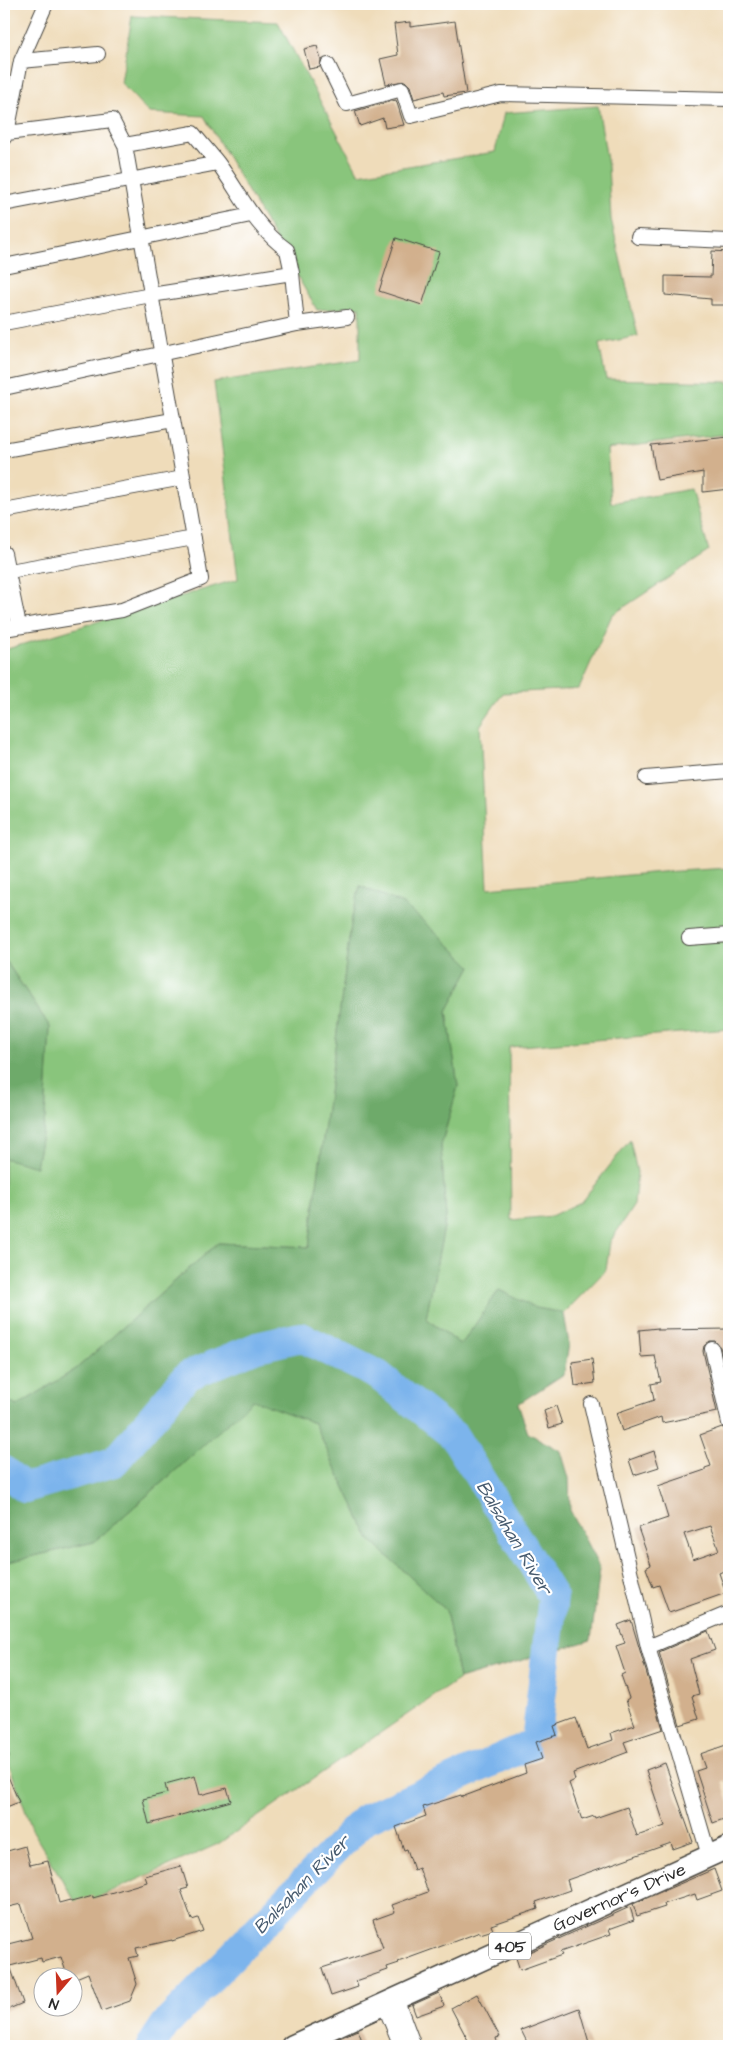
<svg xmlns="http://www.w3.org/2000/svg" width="733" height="2050" viewBox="0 0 733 2050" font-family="'Architects Daughter',sans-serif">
<rect width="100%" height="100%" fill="#fff"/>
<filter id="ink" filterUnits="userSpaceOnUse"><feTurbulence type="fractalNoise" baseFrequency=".02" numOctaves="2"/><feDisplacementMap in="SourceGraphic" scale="10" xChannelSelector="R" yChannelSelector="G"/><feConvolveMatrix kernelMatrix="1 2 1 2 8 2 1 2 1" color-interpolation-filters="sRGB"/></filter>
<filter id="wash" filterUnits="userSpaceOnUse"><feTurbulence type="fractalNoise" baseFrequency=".0096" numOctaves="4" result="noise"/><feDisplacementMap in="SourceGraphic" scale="20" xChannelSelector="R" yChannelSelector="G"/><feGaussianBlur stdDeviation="1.12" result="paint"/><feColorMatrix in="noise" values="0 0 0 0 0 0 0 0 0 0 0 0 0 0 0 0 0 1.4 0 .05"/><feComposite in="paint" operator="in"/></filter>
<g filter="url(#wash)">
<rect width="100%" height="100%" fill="#efdcba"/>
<!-- green -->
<path fill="#89c57b" stroke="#5a7853" d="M132 16 278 22 359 174 495 152 504 113 598 106 608 166 611 219 638 336 599 344 606 379 729 382V434L607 449 611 503 691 489 709 551 612 615 579 689 503 693 480 726 488 888 661 872 729 868V1029L509 1047 511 1220 551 1216 581 1202 630 1140 637 1172 634 1205 610 1242 606 1270 564 1313 536 1308 499 1290 461 1345 426 1318 446 1217 441 1146 458 1086 447 1011 471 966 404 905 360 886 352 917 309 1247 218 1243 76 1369 16 1407 4 1400V1158L36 1166 45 1118 50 1027 4 958V650L238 579 214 382 360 360V307L317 310 204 116 149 113 121 83Z
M252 1399 314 1423 370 1540 446 1610 459 1679 218 1844 78 1906 33 1832 6 1756H4V1563L94 1542 175 1471Z"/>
<!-- forest -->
<path fill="#6eaa6b" stroke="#4c6a4b" d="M360 886 403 904 437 933 471 966 447 1011 458 1086 441 1145 446 1217 426 1318 461 1345 499 1290 536 1308 564 1313 569 1344 564 1374 518 1404 528 1433 561 1451 569 1478 570 1510 600 1569 591 1640 459 1679 446 1610 370 1540 314 1423 253 1400 175 1471 94 1542 4 1563V1399L17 1406 76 1369 218 1243 309 1247 352 917Z
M4 958 50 1027 45 1118 36 1167 4 1158Z"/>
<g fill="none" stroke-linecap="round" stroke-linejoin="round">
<!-- river -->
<path stroke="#7cb4ec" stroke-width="30" d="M4 1471 25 1488 114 1462 187 1376 257 1347 301 1337 378 1375 454 1436 553 1597 536 1742 365 1819 165 2025 151 2046"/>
</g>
<g id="blocks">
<!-- building -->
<path fill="#d2b08d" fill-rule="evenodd" d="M455 21 466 93 444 96 443 92 414 99 410 86 405 81 386 84 380 59 398 55 394 24 410 22V27Z
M317 46 321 60 320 67 309 69 304 49Z
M396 100 404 125 385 128 383 118 360 126 355 111Z
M396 238 439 252 422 305 379 291Z
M712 251 729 252V305H711V299L665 295V276L711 277Z
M729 437V489L703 492V472L657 480 651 445Z
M658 1328V1330L729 1329V1385L720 1347 715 1341H710L704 1346 703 1351 717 1412 662 1423 661 1417 622 1431 616 1413 654 1400 651 1384 661 1382 655 1356 641 1357 639 1330Z
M592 1359 595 1383 575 1386 572 1362Z
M556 1406 562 1424 549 1428 544 1411Z
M722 1427 729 1432V1573L727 1574 726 1570 719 1573 726 1593 669 1613 659 1585 653 1587 646 1568 651 1565 638 1528 668 1518 658 1486 705 1470V1468L711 1466 700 1435ZM710 1526 719 1550 693 1559 684 1534Z
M654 1451 659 1467 634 1475 629 1460Z
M631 1620 663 1729 624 1742 628 1752 573 1773 575 1780 569 1783 582 1820 594 1816 595 1818 627 1807 637 1836 665 1826 646 1770 665 1763 693 1842 673 1849 671 1843 567 1880 570 1890 536 1902 538 1909 491 1925 493 1930 480 1934V1932L398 1962 399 1963 387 1967 388 1970 356 1981 358 1987 331 1996 322 1968 383 1948 373 1920 395 1912 392 1905 428 1892 419 1868 414 1870 407 1849 404 1850 396 1827 426 1816 423 1807 461 1795 462 1797 526 1773 524 1765 542 1759 536 1742 557 1735 554 1726 576 1718 587 1749 613 1740 611 1733 635 1725 626 1700 629 1698 621 1675 625 1673 616 1646 625 1643 618 1625Z
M708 1631 715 1650 690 1659 699 1694 692 1696 699 1719 680 1725 659 1652Z
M729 1744V1779L722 1782 729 1803V1817L713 1823 696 1771 705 1768 700 1754Z
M4 1767 19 1802 4 1808Z
M195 1776 200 1795 227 1788 231 1801 149 1824 143 1799 167 1793 165 1784Z
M25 1846 30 1865 48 1861 59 1903 70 1900 71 1902 93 1896V1898L147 1882 145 1876 181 1866 188 1888 181 1890 192 1920 198 1918 203 1931 172 1941V1940L136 1948 138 1956 129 1958 137 1984 130 2001 102 2011 88 1973 76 1978H68L61 1957 42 1962 41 1958 10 1966 23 2003 4 2011V1945L32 1938 21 1904 4 1908V1852Z
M714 1869 722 1891 697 1900 695 1894 664 1904 665 1907 637 1916 633 1904Z
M630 1907 634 1920 609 1929 611 1934 560 1952 562 1955 520 1970 516 1958Z
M439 1993 444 2006 416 2016 412 2005Z
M477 1994 500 2037 496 2038 498 2046H471L451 2008Z
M579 2008 590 2046H529L521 2030Z
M358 2030 364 2046H322L355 2031Z"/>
</g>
</g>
<g filter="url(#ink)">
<use href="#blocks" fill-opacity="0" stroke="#484640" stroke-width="1"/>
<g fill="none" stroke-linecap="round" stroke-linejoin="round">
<!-- lane casing -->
<g stroke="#484640" stroke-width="9">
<path id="lane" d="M4 1756H5"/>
</g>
<!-- street casing -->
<g stroke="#484640" stroke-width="16">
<path id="street" d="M21 61 98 54
M328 65 347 104 402 89 411 116 501 94 729 99
M4 138 7 133 21 61 46 4
M125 145 193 133C201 143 210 153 218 163 242 196 253 225 287 250L292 273 297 324
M4 204 218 163
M638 237 729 241
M4 266 251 215
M4 323 151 295 292 273
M4 388 297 324 347 317
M4 450 173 420
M4 511 183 478
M4 553 19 626
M4 572 194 538
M4 629 122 610 201 579 125 145 112 120 7 133
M646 778 729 771
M689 938 729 935
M712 1349 729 1423
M591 1404 648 1647 709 1856
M648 1647 729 1613
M396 1998 414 2046
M384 2004 401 2046"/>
</g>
<!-- primary casing -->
<g stroke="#484640" stroke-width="24">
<path id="primary" d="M292 2046 729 1847"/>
</g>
<!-- lane -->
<use href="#lane" stroke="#fff" stroke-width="7"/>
<!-- street -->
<use href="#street" stroke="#fff" stroke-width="14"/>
<!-- primary -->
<use href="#primary" stroke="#fff" stroke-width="21"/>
</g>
</g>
<g text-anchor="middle" stroke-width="4.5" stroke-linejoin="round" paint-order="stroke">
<!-- shield labels -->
<rect fill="#fff" stroke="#6b6b6b" stroke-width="1" x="489" y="1932.5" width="42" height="27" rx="4"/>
<g font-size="16" font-weight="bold" fill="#2b2b2b">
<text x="510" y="1952">405</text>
</g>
<!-- street labels -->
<g font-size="18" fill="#2b2b2b" stroke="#fff">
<text transform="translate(619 1897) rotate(-24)" y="6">Governor's Drive</text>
</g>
<!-- water labels -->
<g font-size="19" font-style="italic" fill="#475b6f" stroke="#fff">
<text transform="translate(515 1537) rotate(59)" y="7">Balsahan River</text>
<text transform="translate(301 1884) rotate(-46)" y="7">Balsahan River</text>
</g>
</g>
<!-- margin -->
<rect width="733" height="2050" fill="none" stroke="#fff" stroke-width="20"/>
<!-- north arrow -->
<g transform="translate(58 1992) rotate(199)"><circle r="24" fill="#ffffff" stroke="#aaaaaa"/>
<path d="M0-4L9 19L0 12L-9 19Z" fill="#c8321e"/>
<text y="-8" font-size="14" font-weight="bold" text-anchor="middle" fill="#2b2b2b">N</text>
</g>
</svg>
